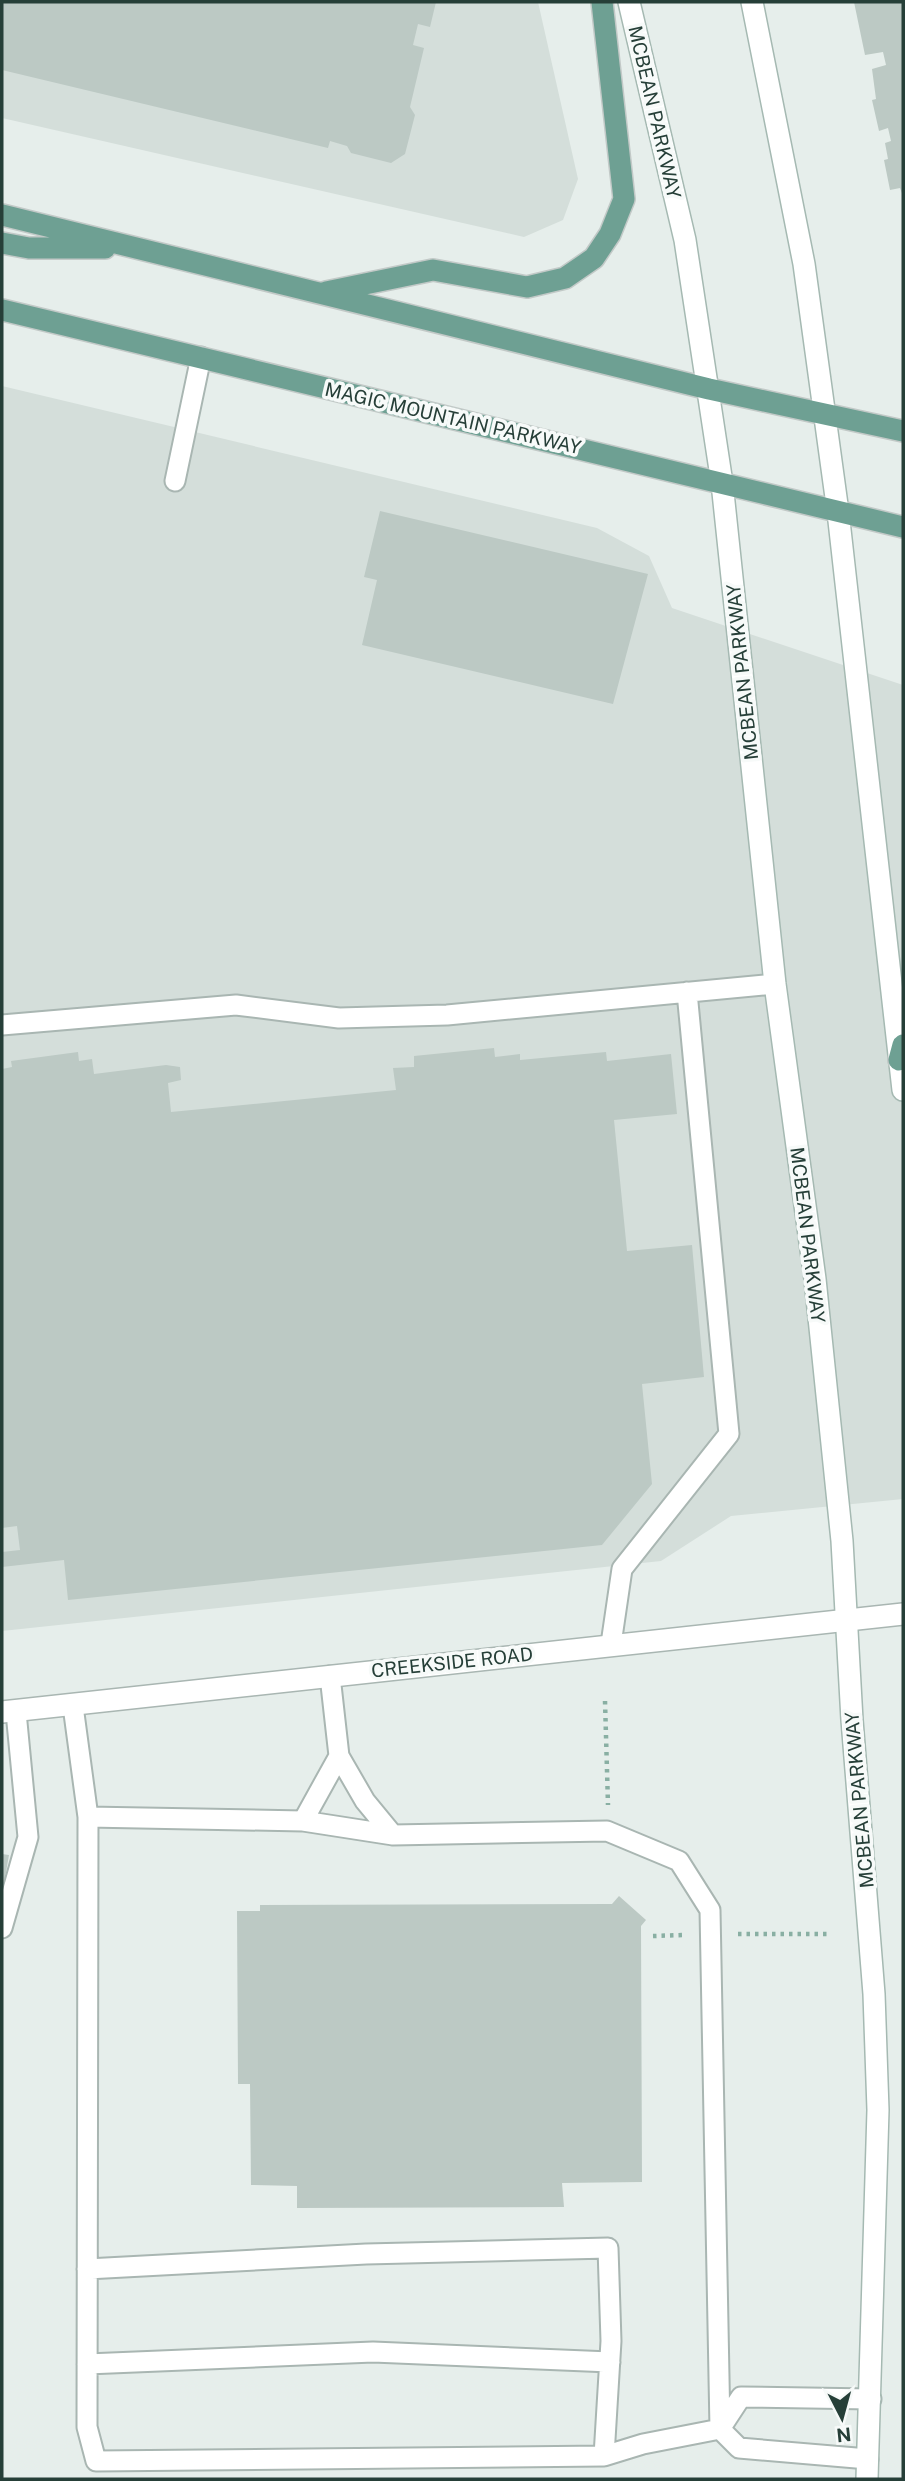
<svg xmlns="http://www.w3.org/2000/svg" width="905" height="2481" viewBox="0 0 905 2481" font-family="'Public Sans',sans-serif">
<rect width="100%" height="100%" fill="#e6eeeb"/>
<!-- built -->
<path fill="#d4deda" d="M2 2H538L578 179 563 220 524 237 2 118Z
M2 386 597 528 649 556 672 608 903 685V1499L731 1516 661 1561 2 1631Z"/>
<!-- building -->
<path fill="#bcc9c4" d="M2 2H436L430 27 418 24 413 45 424 48 410 107 415 115 405 154 391 163 351 153 347 146 330 141 328 148 2 70Z
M854 2H903V196L900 188 890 190 884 160 888 159 885 143 891 141 888 128 879 131 872 100 876 99 872 69 886 65 883 52 865 55Z
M380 511 648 574 613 704 362 645 377 580 364 577Z
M494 1048 495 1057 520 1054V1060L606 1052 607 1061 671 1054 677 1114 614 1120 627 1251 692 1245 704 1377 642 1384 652 1484 602 1545 68 1600 64 1560 2 1567V1552L20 1550 17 1526 2 1528V1069L12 1067 11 1061 78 1052 79 1061 92 1059 94 1074 166 1065 180 1067 181 1080 168 1083 171 1112 396 1090 393 1068 414 1067V1056Z
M2 1854 9 1855 3 1889H2Z
M619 1896 646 1920 641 1926 642 2182 562 2183 564 2207 297 2208V2186L251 2185 250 2084H238L237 1911H260V1905L612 1904Z"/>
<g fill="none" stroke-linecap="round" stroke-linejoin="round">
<!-- service casing -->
<g stroke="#a9b6b2" stroke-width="23">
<path id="service" d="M175 481 201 357
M2 1025 236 1005 339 1018 447 1015 775 984
M611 1644 622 1569 729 1434 687 992
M330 1676 339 1756 365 1801 393 1835
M73 1706 88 1817 87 2427 96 2461 604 2456 643 2444 720 2429 741 2397 871 2399
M88 1817 303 1821 393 1835 607 1831 679 1861 710 1910 720 2429 739 2448 868 2459
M303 1821 339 1756
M2 1928 28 1837 16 1712
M87 2269 366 2254 608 2248 611 2341 604 2456
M87 2364 373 2352 610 2362"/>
</g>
<!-- tertiary casing -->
<g stroke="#a9b6b2" stroke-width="24">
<path id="tertiary" d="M2 1712 903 1614"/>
</g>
<!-- secondary casing -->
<g stroke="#a5b9b2" stroke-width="24">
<path id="secondary" d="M629 2 685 240 722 483 775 984 815 1279 842 1541 852 1720 874 1994 878 2110 867 2479
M752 2 804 264 838 512 903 1090"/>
</g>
<!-- primary casing -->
<g stroke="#c2c9c7" stroke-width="24">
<path id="primary" d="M2 215 709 389 903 431
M2 243 29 248H105
M326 292 433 270 527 287 565 278 594 258 610 234 624 199 602 2
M2 310 903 527
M899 1060 903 1045"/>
</g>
<!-- path -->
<path stroke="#89afa3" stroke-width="4.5" stroke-dasharray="3.5 5" stroke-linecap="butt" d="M605 1701 608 1805
M738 1934H828
M653 1936 683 1935"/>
<!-- service -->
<use href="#service" stroke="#fff" stroke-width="19"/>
<!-- tertiary -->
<use href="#tertiary" stroke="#fff" stroke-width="21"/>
<!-- secondary -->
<use href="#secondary" stroke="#fff" stroke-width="21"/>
<!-- primary -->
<use href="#primary" stroke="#6ea093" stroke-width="21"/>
</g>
<g text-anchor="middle" stroke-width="7" stroke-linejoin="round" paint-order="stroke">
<!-- street labels -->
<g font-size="19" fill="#263f38" stroke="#f7faf9">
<text transform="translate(655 112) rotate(77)" y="7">MCBEAN PARKWAY</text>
<text transform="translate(453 418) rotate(13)" y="7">MAGIC MOUNTAIN PARKWAY</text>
<text transform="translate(742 672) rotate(-96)" y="7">MCBEAN PARKWAY</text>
<text transform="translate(808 1235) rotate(83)" y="7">MCBEAN PARKWAY</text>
<text transform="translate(452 1662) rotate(-6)" y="7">CREEKSIDE ROAD</text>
<text transform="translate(859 1800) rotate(-95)" y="7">MCBEAN PARKWAY</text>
</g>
</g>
<!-- border -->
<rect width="905" height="2481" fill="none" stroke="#263f38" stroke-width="7"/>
<!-- north arrow -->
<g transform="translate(842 2418) rotate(174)" stroke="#f7faf9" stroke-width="5" paint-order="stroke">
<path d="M0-5L12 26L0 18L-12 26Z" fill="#263f38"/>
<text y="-10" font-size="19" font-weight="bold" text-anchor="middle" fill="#263f38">N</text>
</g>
</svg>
